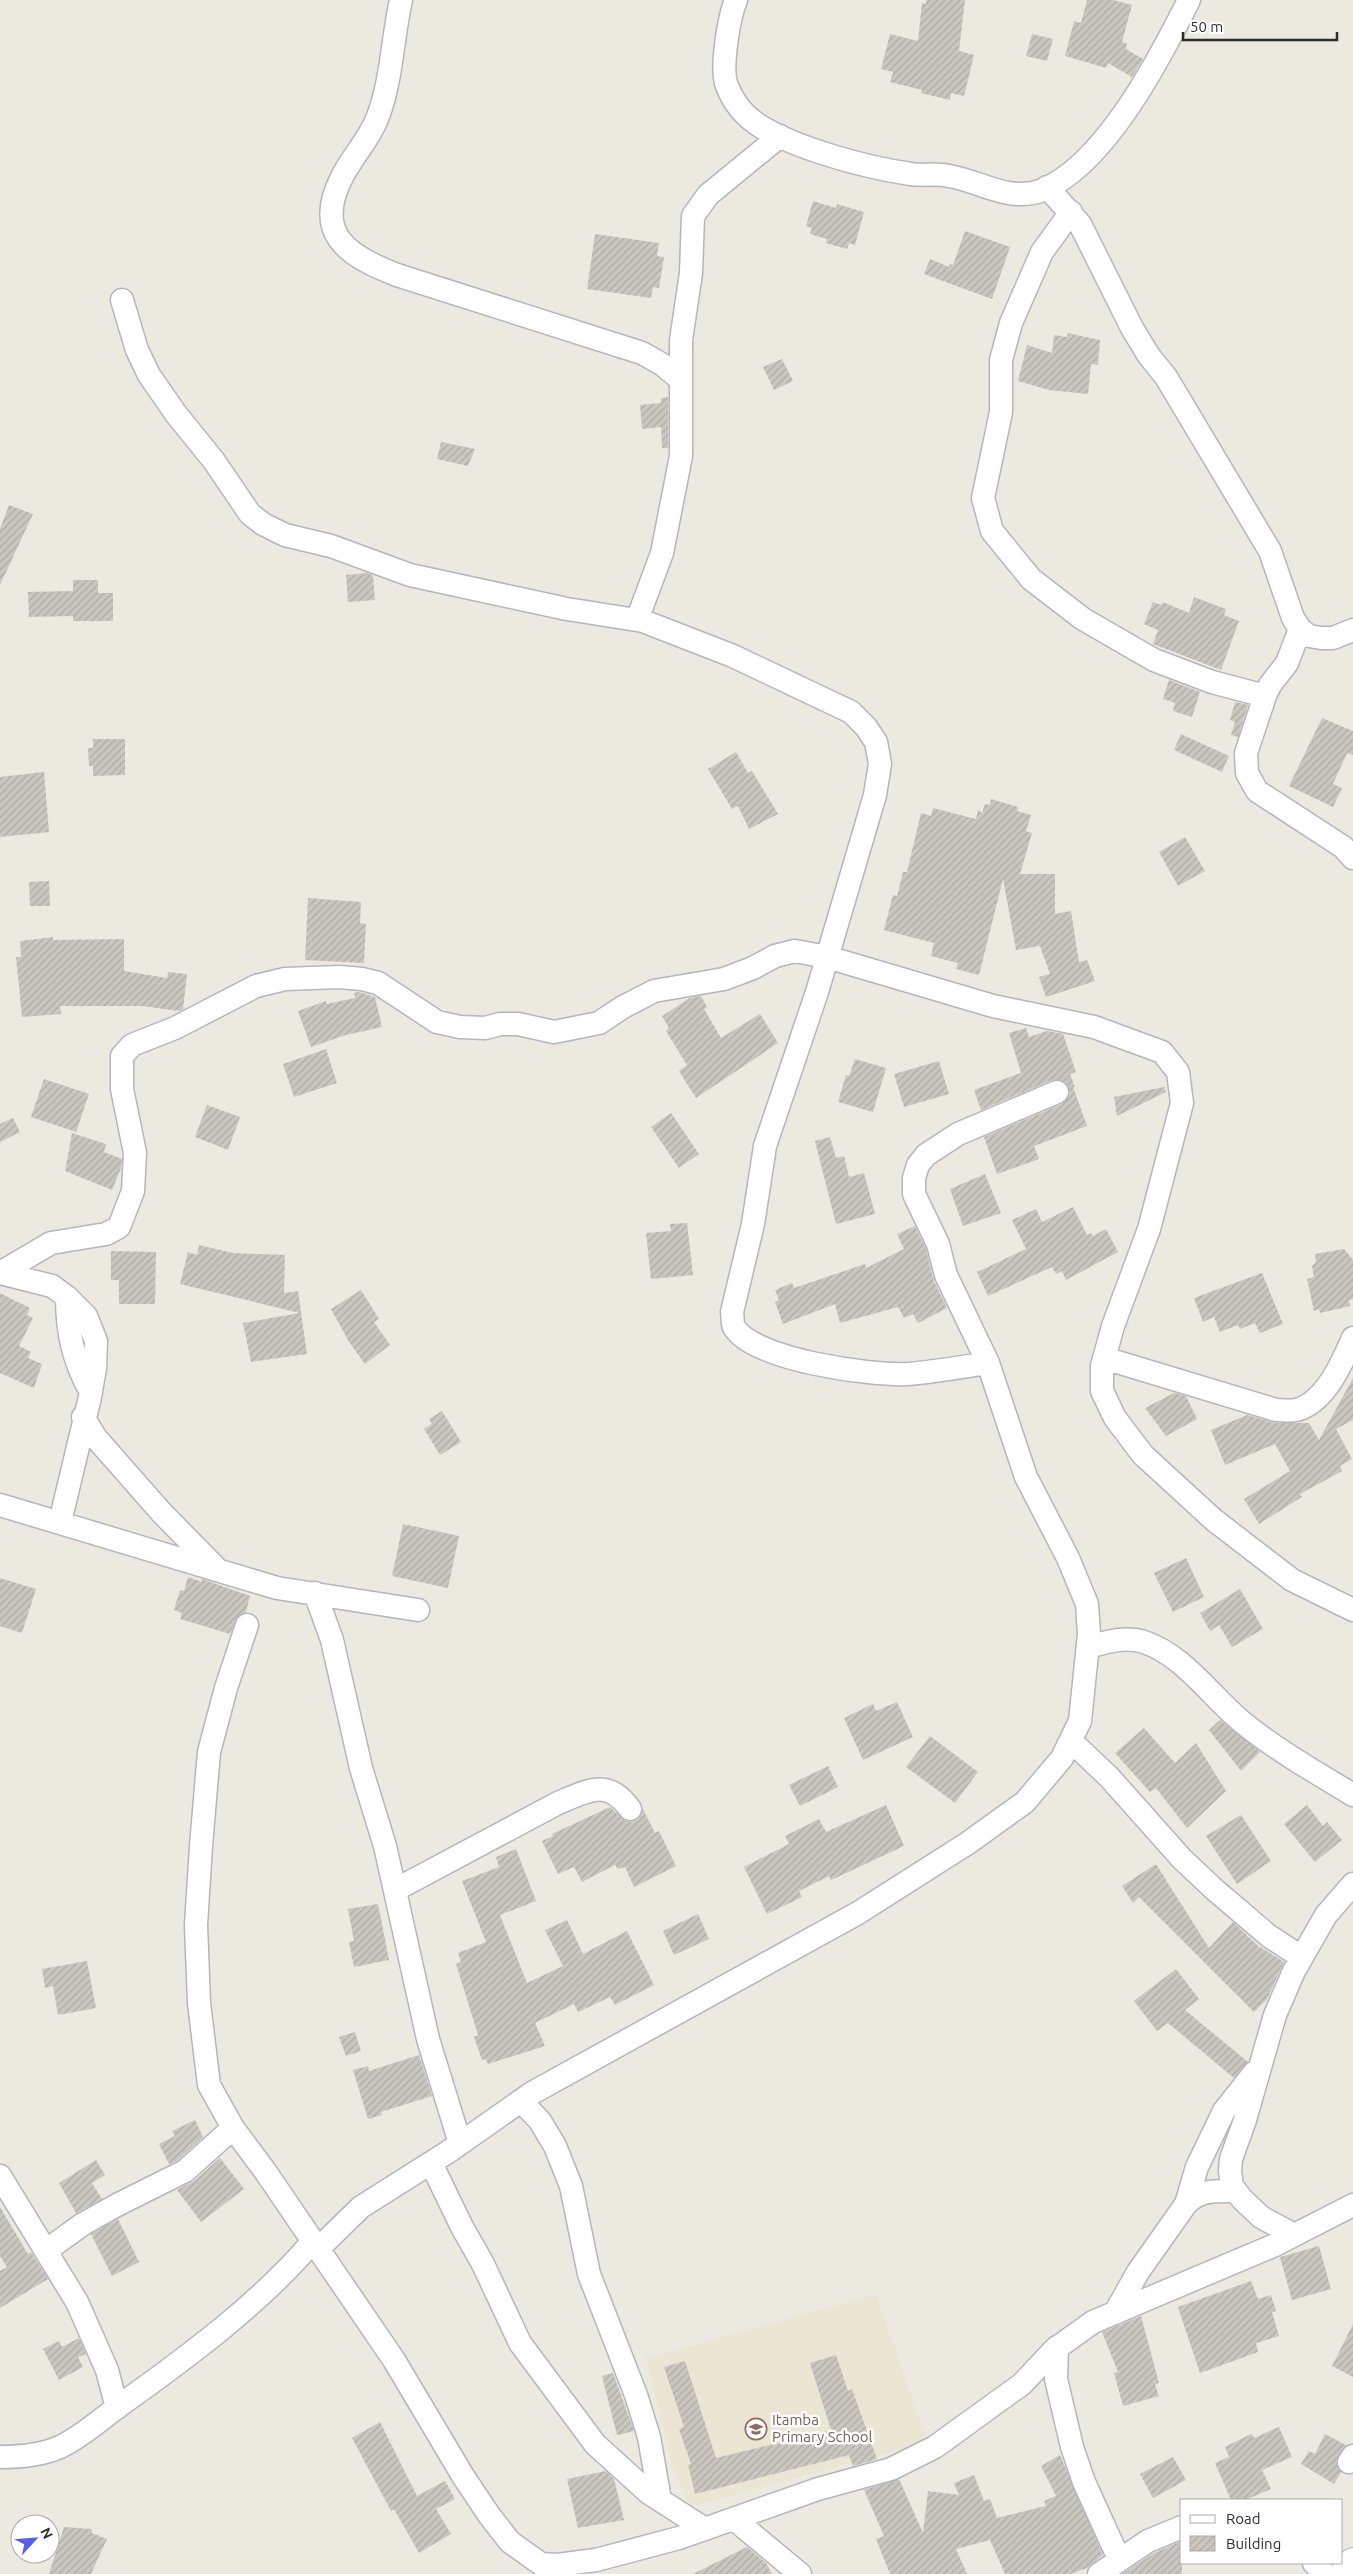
<svg xmlns="http://www.w3.org/2000/svg" width="1353" height="2574" viewBox="0 0 1353 2574" font-family="Ubuntu,sans-serif">
<defs>
<pattern id="building-hatch" width="6" height="6" patternUnits="userSpaceOnUse" patternTransform="scale(1.25)"><rect width="6" height="6" fill="#c9c7bf"/><path d="M-1 1l2-2M0 6l6-6M5 7l2-2" fill="none" stroke="#adaba4"/></pattern>
</defs>
<rect width="100%" height="100%" fill="#ece9e1"/>
<!-- education -->
<path fill="#ebe6d3" d="M876 2294 927 2442 690 2507 673 2469 646 2359Z"/>
<!-- building -->
<path fill="url(#building-hatch)" d="M926 0H965L959 51 974 55 964 96 951 93 950 100 921 93 922 90 890 82 893 72 881 69 890 34 918 41 922 3 926 4Z
M1087 0H1113L1132 5 1122 42 1127 44 1126 49 1143 59 1132 77 1108 63 1106 68 1065 56 1074 21 1081 23Z
M1032 34 1053 39 1047 61 1026 56Z
M813 201 836 208 837 204 864 212 855 245 849 243 847 249 826 243 827 239 810 234 812 228 806 226Z
M965 231 1010 247 992 299 924 274 930 259 949 267 950 264 953 265Z
M595 234 659 243 657 256 664 257 659 288 653 287 651 298 587 289Z
M1068 333 1100 340 1098 365 1091 364 1088 394 1049 390 1018 381 1027 345 1052 353 1054 335 1067 337Z
M782 359 793 381 774 390 763 367Z
M668 397V448H662L661 427 642 429 640 405 661 403V398Z
M441 442 475 449 468 466 437 459Z
M9 505 33 514 0 585V529Z
M368 573 373 576 375 600 348 602 346 575Z
M73 580H98V593H113V621H73V616L29 617 28 592 73 591Z
M1194 597 1226 609 1224 615 1239 621 1221 670 1153 644 1158 630 1144 624 1153 602 1161 605 1163 602 1189 613Z
M1169 680 1200 692 1192 717 1173 711 1175 703 1163 699Z
M1235 702 1248 705 1238 737 1231 735 1235 722 1230 720Z
M1322 718 1353 731V755L1347 753 1333 784 1342 788 1333 807 1289 786Z
M1181 734 1229 756 1222 772 1174 750Z
M93 739H125V775L93 776V766H89L88 748H93Z
M736 752 748 773 752 771 778 814 749 829 738 806 732 809 708 769Z
M44 772 49 832 0 837V777Z
M991 799 1018 807 1017 811 1031 815 1026 831 1032 833 1020 874H1055V914L1071 911 1079 962 1087 960 1095 981 1046 997 1039 977 1050 974 1040 946 1016 950 1003 879 979 975 956 969 958 963 931 956 934 943 884 930 893 895 897 896 903 872H907L921 813 931 816 933 808 976 819 978 810 982 813 985 804 990 805Z
M1185 837 1205 871 1178 886 1159 852Z
M49 881 50 906H30L29 882Z
M308 898 361 902 360 923 366 924 364 963 305 960Z
M53 937V940L124 939V971L167 978 168 972 187 974 183 1009 179 1011 142 1006H60L61 1014 22 1017 16 957H21L20 941Z
M359 992 375 997 382 1027 346 1035 311 1047 298 1011 326 1001 327 1004 355 998 354 993Z
M701 996 707 1007 704 1009 721 1038 760 1014 778 1043 696 1098 679 1071 687 1065 666 1031 669 1028 662 1016 690 998Z
M1026 1028 1029 1037 1047 1031 1063 1034 1076 1072 1070 1074 1075 1087H1073L1087 1126 1034 1146 1039 1159 997 1174 984 1137 1062 1104 1070 1094 1065 1082 1052 1080 981 1110 974 1090 1021 1073 1009 1033Z
M326 1049 337 1083 294 1097 283 1064Z
M855 1059 886 1068 873 1112 838 1102 846 1075 849 1076Z
M939 1061 949 1094 904 1107 894 1074Z
M44 1079 89 1094 76 1132 31 1117Z
M1164 1087 1166 1092 1117 1116 1114 1097Z
M207 1105 240 1117 228 1150 195 1137Z
M671 1113 699 1154 679 1168 651 1127Z
M13 1118 20 1132 0 1142V1124Z
M72 1133 106 1144 104 1152 122 1159 121 1168 112 1190 65 1171Z
M830 1137 836 1158 844 1156 849 1177 864 1173 875 1214 836 1224 815 1141Z
M985 1174 1001 1213 963 1226 950 1189Z
M1073 1207 1087 1235 1091 1233 1093 1236 1106 1229 1118 1252 1066 1280 1062 1271 1056 1274 1052 1267 988 1296 977 1272 1026 1249 1012 1220 1036 1209 1042 1222Z
M687 1223 693 1275 651 1279 646 1233 671 1231 670 1224Z
M915 1226 926 1249 934 1281 947 1308 918 1323 913 1314 904 1318 898 1307 840 1323 835 1304 783 1324 775 1302 779 1300 775 1290 792 1283 794 1288 865 1264 866 1268 904 1249 897 1234Z
M199 1245 233 1253 285 1255 284 1293 298 1291 307 1354 251 1362 243 1323 300 1313 180 1284 188 1252 197 1255Z
M1344 1249 1353 1260V1299L1349 1300 1350 1306 1320 1313 1319 1309 1314 1311 1307 1279 1314 1277 1312 1266 1316 1262 1315 1254Z
M111 1251 156 1252 155 1304H119V1280H111Z
M1262 1273 1283 1324 1260 1333 1255 1323 1240 1329 1238 1325 1220 1332 1214 1317 1203 1322 1194 1298Z
M361 1290 379 1319 374 1322 390 1345 365 1364 349 1342 331 1309Z
M0 1293 30 1308 27 1315 33 1318 19 1346 31 1352 28 1358 42 1364 34 1388 0 1373Z
M1353 1378V1420L1336 1429 1352 1459 1340 1466 1342 1471 1300 1494 1302 1497 1259 1524 1244 1499 1290 1471 1275 1444 1225 1465 1211 1430 1247 1415 1276 1423H1309L1319 1440Z
M1174 1393 1186 1396 1197 1419 1166 1436 1145 1408Z
M442 1411 461 1442 440 1455 424 1429 432 1424 429 1419Z
M403 1524 459 1536 448 1588 392 1576Z
M1186 1558 1204 1597 1173 1612 1154 1573Z
M188 1577 202 1582V1579L250 1596 246 1612 238 1616 230 1634 180 1619 182 1613 174 1610 180 1590 184 1591Z
M0 1578 36 1589 22 1633 0 1626Z
M1240 1589 1263 1629 1232 1647 1219 1625 1210 1631 1200 1613Z
M897 1702 913 1737 863 1760 844 1718 873 1704 876 1711Z
M1220 1720 1260 1752 1241 1771 1209 1730Z
M1144 1728 1175 1763 1196 1743 1226 1791 1187 1828 1156 1788 1150 1792 1115 1753Z
M930 1736 978 1772 955 1803 906 1767Z
M828 1766 838 1787 800 1806 789 1785Z
M886 1805 904 1846 831 1880 829 1876 799 1891 802 1897 767 1914 744 1867 789 1844 785 1836 819 1819 826 1832Z
M1307 1805 1323 1826 1327 1822 1342 1840 1315 1862 1284 1824Z
M610 1807 625 1821 632 1822 639 1819 643 1809 655 1833 659 1831 676 1866 634 1887 625 1867 618 1869 615 1865 582 1882 574 1867 558 1874 542 1841 553 1836 552 1834Z
M1241 1815 1271 1861 1237 1884 1206 1836Z
M516 1849 536 1901 500 1915 527 1983 563 1966 545 1930 567 1920 583 1954 627 1931 654 1985 615 2005 610 1997 578 2012 574 2004 535 2023 545 2046 488 2064 486 2059 482 2060 474 2037 478 2035 456 1964 461 1962 458 1953 486 1942 462 1881 499 1867 496 1857Z
M1156 1864 1209 1948 1233 1922 1257 1945 1284 1962 1267 1999 1254 2012 1139 1897 1133 1903 1122 1886Z
M378 1904 389 1960 354 1967 349 1942 354 1941 348 1909Z
M698 1914 709 1939 674 1955 663 1931Z
M87 1961 96 2008 58 2015 53 1986 45 1988 42 1969Z
M1176 1969 1199 1999 1185 2010 1248 2062 1234 2078 1168 2023 1157 2031 1134 2001Z
M355 2032 361 2051 346 2056 339 2037Z
M419 2055 432 2096 381 2112 382 2115 368 2119 353 2070 368 2066 369 2071Z
M195 2120 203 2137 178 2160 169 2164 159 2144 175 2136 172 2131Z
M220 2158 244 2189 201 2222 177 2190 194 2181Z
M96 2160 105 2175 92 2183 102 2199 76 2213 59 2183Z
M0 2207 28 2254 31 2252 48 2279 0 2308V2271L7 2267 0 2256Z
M118 2219 139 2262 112 2276 91 2234Z
M1319 2246 1331 2289 1292 2300 1280 2257Z
M1251 2281 1258 2299 1271 2295 1276 2311 1272 2312 1279 2336 1256 2343 1258 2352 1200 2373 1178 2307Z
M1141 2316 1159 2383 1155 2384 1159 2396 1123 2406 1114 2373 1118 2372 1102 2332Z
M1353 2324V2377L1332 2366Z
M79 2338 86 2354 78 2357 83 2367 59 2380 43 2349 59 2341 62 2347Z
M836 2355 848 2391 852 2389 877 2459 853 2466 849 2455 695 2494 688 2465 691 2464 679 2429 684 2427 664 2367 685 2361 716 2458 831 2430 810 2363Z
M613 2373 634 2431 617 2435 602 2376Z
M380 2422 417 2496 445 2481 455 2499 436 2509 451 2534 419 2553 394 2509 391 2511 352 2438Z
M1279 2427 1292 2457 1262 2470 1271 2489 1245 2500H1231L1215 2463 1229 2457 1225 2447 1251 2434 1254 2438Z
M1325 2434 1346 2445 1336 2461 1341 2472 1334 2484 1301 2464 1309 2451 1315 2454Z
M1060 2455 1103 2555 1087 2568 1071 2574H1005L990 2540 956 2549 967 2574H890L876 2539 884 2536 864 2490 899 2479 923 2533 928 2491 959 2495 954 2483 974 2475 984 2501 990 2499 997 2518 1046 2506 1044 2501 1056 2496 1041 2466Z
M1173 2457 1186 2480 1153 2498 1140 2474Z
M606 2471 614 2479 624 2520 578 2528 567 2479Z
M64 2527 92 2529V2533L107 2539 91 2574H49Z
M1182 2541V2574H1122L1154 2553Z
M747 2547 766 2563 772 2574H693Z"/>
<g fill="none" stroke-linecap="round" stroke-linejoin="round">
<!-- street casing -->
<g stroke="#b4b5bf" stroke-width="25">
<path id="street" d="M401 0C392 40 392 81 377 119 369 139 353 156 343 175 312 233 347 256 397 275L642 353 663 365 681 380
M736 0C729 17 720 69 727 86 733 102 745 117 760 126 797 149 868 168 911 174 923 176 936 173 949 176 980 181 1008 202 1040 191 1104 167 1160 58 1189 0
M1047 187 1080 224 1132 328 1149 356 1166 377 1270 551 1293 618 1300 629 1309 636 1321 638H1333L1353 630
M1071 212 1042 252 1011 323 1001 360V412L983 498 992 531 1031 579 1083 619 1154 660 1212 682 1265 696
M122 300 137 350 149 375 176 414 214 461 250 514 263 524 285 535 331 546 410 575 567 609 643 621 733 656 851 712 866 727 876 742 880 764 875 795 817 992 765 1146 753 1224 732 1312C733 1317 732 1324 734 1327 753 1360 872 1376 908 1374 935 1372 962 1367 988 1363
M637 620 662 553 681 456V340L691 273 693 216 708 195 780 136
M1300 629 1287 663 1270 685 1265 696 1246 753 1247 773 1257 791 1343 847 1353 858
M0 1273 51 1243 106 1234 119 1227 133 1191 135 1153 122 1089V1056L132 1045 175 1028 256 986 285 979 339 977 362 979 378 983 437 1022 460 1027 485 1028 500 1024H518L554 1032 599 1023 623 1007 654 991 724 979 753 968 775 956 795 951 827 957 993 1006 1094 1027 1162 1052 1178 1072 1182 1103 1149 1229 1113 1326 1102 1366V1391L1115 1418 1143 1455 1214 1520 1292 1580 1353 1610
M0 1273 52 1286 67 1297 86 1316 96 1341 95 1368 90 1397 60 1522
M67 1297C67 1331 73 1361 91 1392
M1104 1358 1276 1410C1282 1410 1290 1411 1296 1410 1325 1403 1342 1363 1353 1338
M83 1417 96 1438 161 1512 216 1568
M0 1505 277 1588 418 1610
M315 1593 332 1640 361 1768 385 1846 428 2039 460 2143
M247 1625 226 1688 209 1752 201 1846 196 1925 199 2003 209 2085 233 2128 265 2171 394 2360 463 2476 489 2515 510 2542 541 2564 557 2565 596 2560 679 2538 818 2489 891 2469 935 2447 1022 2384 1054 2350 1093 2322 1275 2245 1353 2205
M1088 1647C1106 1642 1126 1636 1144 1642 1186 1656 1213 1700 1247 1726 1280 1752 1317 1773 1353 1795
M1071 1741 1109 1777 1182 1859 1215 1890 1269 1936 1301 1957
M395 1890 558 1803C589 1790 608 1778 630 1809
M521 2101 540 2121 555 2146 571 2186 589 2274 636 2395 649 2437 660 2500
M431 2163 462 2227 483 2264 520 2343 595 2444 649 2493 705 2529
M0 2176 77 2302 107 2370 117 2408
M1186 2204 1197 2167 1224 2111 1254 2073
M1294 2235 1261 2217 1242 2199 1232 2186 1230 2171 1231 2159 1245 2120 1275 2015 1294 1971 1326 1915 1353 1884
M318 2249 361 2207 448 2152 532 2093 858 1913 968 1843 1025 1802 1062 1758 1080 1721 1089 1634 1087 1604 1068 1558 1026 1477 988 1363 946 1275 938 1244 914 1194V1178L918 1165 926 1155 958 1134 1057 1092
M47 2250 83 2224 117 2205 185 2171 233 2128
M1115 2313 1138 2272 1186 2204C1201 2189 1216 2191 1236 2191
M1057 2347 1056 2379 1072 2447 1084 2482 1119 2559
M0 2457C19 2457 42 2455 60 2447 81 2437 100 2420 119 2406 186 2358 260 2304 313 2241
M1349 2462 1353 2456
M734 2519 800 2574
M1314 2563 1325 2574
M1099 2574 1148 2541 1182 2527"/>
</g>
<!-- secondary casing -->
<g stroke="#b4b5bf" stroke-width="30">
<path id="secondary" d="M1344 2574 1353 2562"/>
</g>
<!-- street -->
<use href="#street" stroke="#fff" stroke-width="22"/>
<!-- secondary -->
<use href="#secondary" stroke="#fff" stroke-width="28"/>
</g>
<!-- icons -->
<defs>
<g id="school-ring" transform="scale(1.125)"><circle r="9.5" fill="#fff" stroke="#8d6e63" stroke-width="1.5"/><path d="M0-5L7-2L0 1L-7-2ZM-4 1L0 2.5L4 1V4Q0 6-4 4Z" fill="#8d6e63"/></g>
</defs>
<g fill-rule="evenodd">
<use href="#school-ring" x="756" y="2429"/>
</g>
<g text-anchor="middle" stroke-width="5" stroke-linejoin="round" paint-order="stroke">
<!-- education labels -->
<g font-size="15" fill="#785e54" stroke="#fff" text-anchor="start">
<text x="772" y="2425">Itamba<tspan x="772" dy="17">Primary School</tspan></text>
</g>
</g>
<!-- legend -->
<rect x="1180" y="2499" width="162" height="65" fill="#ffffff" stroke="#ababab"/>
<rect x="1190" y="2515" width="25" height="8" fill="#ffffff" stroke="#ababab"/>
<text x="1226" y="2524" font-size="15" fill="#2d2d2d">Road</text>
<rect x="1190" y="2536" width="25" height="15" fill="url(#building-hatch)" stroke="#ababab"/>
<text x="1226" y="2549" font-size="15" fill="#2d2d2d">Building</text>
<!-- north arrow -->
<g transform="translate(35 2539) rotate(64)"><circle r="24" fill="#ffffff" stroke="#ababab"/>
<path d="M0-4L9 19L0 12L-9 19Z" fill="#5760e4"/>
<text y="-8" font-size="14" font-weight="bold" text-anchor="middle" fill="#2d2d2d">N</text>
</g>
<!-- scale -->
<path d="M1183 32v8h154v-8" fill="none" stroke="#2d2d2d" stroke-width="2.5"/>
<text x="1190" y="32" font-size="15" fill="#2d2d2d" stroke="#ffffff" stroke-width="4" paint-order="stroke">50 m</text>
</svg>
